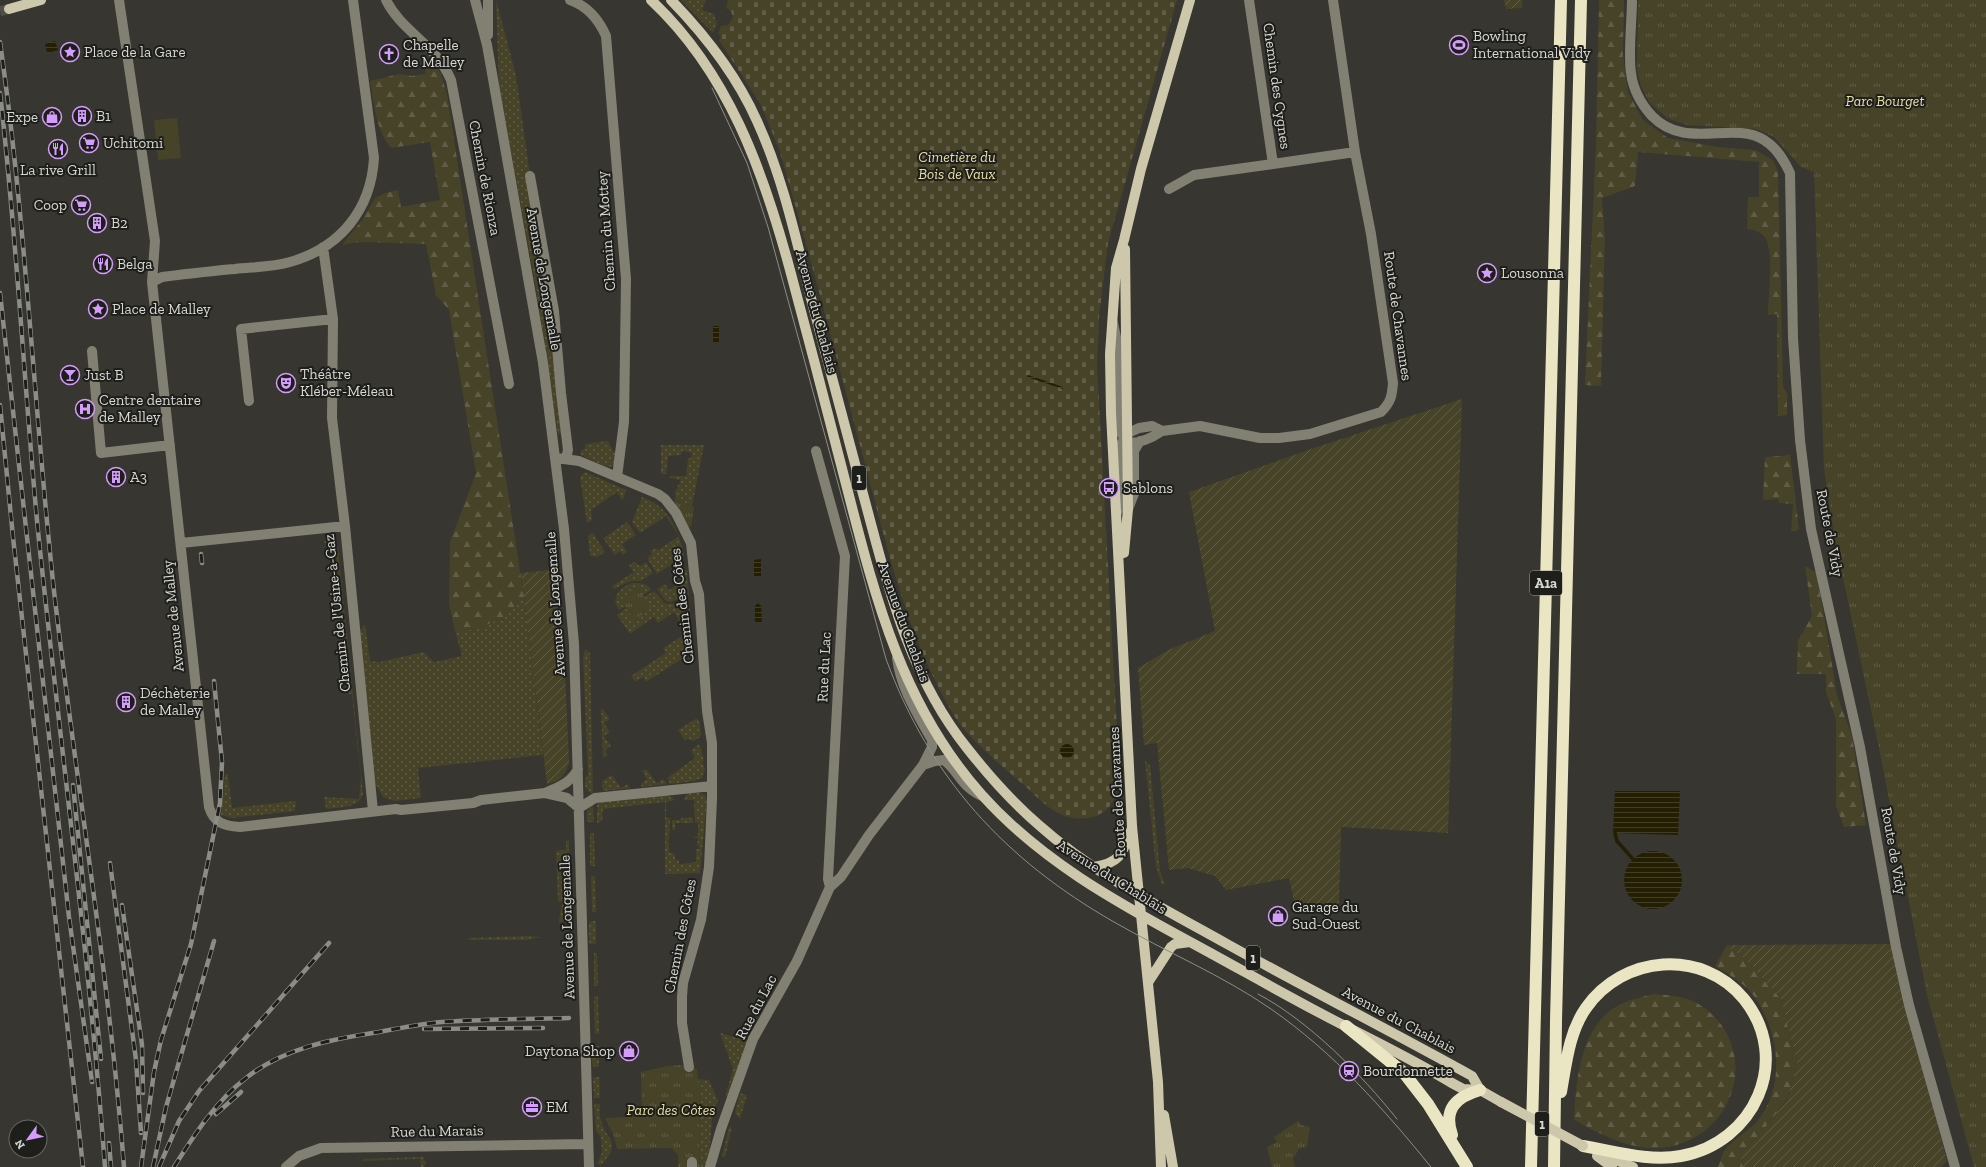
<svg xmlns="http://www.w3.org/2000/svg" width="1986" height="1167" viewBox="0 0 1986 1167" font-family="'Zilla Slab',serif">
<defs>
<pattern id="grass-dots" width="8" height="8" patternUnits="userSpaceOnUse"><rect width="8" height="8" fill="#474328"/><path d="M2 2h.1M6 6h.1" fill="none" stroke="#615d46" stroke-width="1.8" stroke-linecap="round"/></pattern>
<pattern id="forest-firs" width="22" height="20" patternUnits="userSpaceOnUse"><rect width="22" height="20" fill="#474328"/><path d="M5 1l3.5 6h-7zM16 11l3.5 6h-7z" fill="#615d46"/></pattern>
<pattern id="cemetery-stones" width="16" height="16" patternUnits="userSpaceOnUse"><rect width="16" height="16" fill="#474328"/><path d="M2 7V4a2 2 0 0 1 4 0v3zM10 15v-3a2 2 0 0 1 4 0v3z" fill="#615d46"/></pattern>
<pattern id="park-tufts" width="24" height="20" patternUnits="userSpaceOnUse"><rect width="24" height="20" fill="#474328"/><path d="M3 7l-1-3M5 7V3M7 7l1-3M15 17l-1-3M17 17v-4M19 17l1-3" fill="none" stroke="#615d46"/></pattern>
<pattern id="garden-furrows" width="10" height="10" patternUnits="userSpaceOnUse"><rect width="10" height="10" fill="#474328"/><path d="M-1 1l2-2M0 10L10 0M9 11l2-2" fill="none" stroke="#615d46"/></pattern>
<pattern id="water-rules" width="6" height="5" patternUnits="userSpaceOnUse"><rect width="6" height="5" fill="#241f02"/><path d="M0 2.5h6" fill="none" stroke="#433f26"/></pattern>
</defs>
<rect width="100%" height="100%" fill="#373630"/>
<!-- grass -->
<path fill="url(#grass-dots)" d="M496 0 516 75 547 296 562 434H558L536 288 499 86Z
M681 0H706L702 10 714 14 717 24 713 33Z
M608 441 613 451 617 453 615 464 612 467 604 466 581 455V450L585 449V444Z
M661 445H704L692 506 675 499V492L681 480 670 478V476H686L688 458H691L692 453 682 451 681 455 668 456 666 474H661Z
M585 472 626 490 624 498 622 500 617 492 591 510 592 520 587 523 580 477Z
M642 497C669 506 679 531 684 556L657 574 647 558 652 554 650 551 656 548 658 550 679 536 666 516 640 533 632 522Z
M627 522 636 535 622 544 627 552 623 555 620 551 615 555 603 538Z
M593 533 605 552 597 557 590 556 588 536Z
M330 540 335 542 338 548 363 794C359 809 338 807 326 809L324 797 359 799 361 778 352 694H349L348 683 350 682 349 676H347V658L335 548 334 543H324V541Z
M634 562 640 566 646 562 653 573 641 581H631L614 589 612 586 634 572 629 565Z
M685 570H687L689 595 670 602 666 601 657 589 665 584 669 590 682 582 677 575Z
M632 583C638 583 649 583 651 590L643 595 638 588 621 600 625 607 619 610C610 598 619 588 632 583Z
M654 591 666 604 689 602 694 651 646 682 643 677 635 682 631 676 666 653 663 648 687 633 674 612 658 623 654 617 630 634 617 615 626 608 634 619 651 608 644 597Z
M524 597 543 755 418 768 421 798 395 801 383 797 377 786H375L360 631 365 624 370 661 380 662 423 652 434 662 462 656 455 631 478 629 503 617Z
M585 650 590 652 593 794C584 790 583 782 588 774L583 657Z
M601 709H603L610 719 604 723 610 732 604 736 611 746 605 750 608 755 603 758Z
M697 718 700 723 701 736 694 741 687 739 685 741 678 730Z
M698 745H700L704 761 702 762 705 769 702 778 695 781 670 784 667 778 695 758 691 750Z
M1145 761 1150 765 1160 871 1165 884 1162 885 1156 866Z
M646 769 657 783 663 779 667 784 642 787 641 784 647 779 642 771Z
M225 774H228L232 808 296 801 295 811 232 818 221 815Z
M612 775 621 788 628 784 630 788 603 791 602 781Z
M698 792 705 795 707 799 700 873 665 874V802L603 809 602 821 597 823V802L668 795 675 800 666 802V818H671L670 820 669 841H666V842H669V852L675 854V860H679V864L696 862V849H699V846H697L698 838H693L698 836V823H695L694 800H684L687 793Z
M593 804 594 822H587V811Z
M681 818H693V823H675V830H672V820H681Z
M590 833H594L595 866H590Z
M569 840 571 912 570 917 559 923C559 915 562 910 562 902L558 901 556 851 566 850V841Z
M591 876H595L596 912H592Z
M591 921H596V944H590L589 942V923Z
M527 936 540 937 527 940H468L470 938Z
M594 953H597L598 986H594Z
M594 996H598L599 1033 595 1034Z
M720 1033 750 1041 728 1101 726 1094 733 1069Z
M594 1046H599V1067H595L592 1064V1048Z
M595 1077H599L600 1098H594L593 1079Z
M698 1079 709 1080 718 1101C710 1114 712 1130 710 1145 710 1152 708 1160 706 1167H699L700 1109Z
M740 1093 747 1095 740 1119 735 1113Z
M594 1104H600C600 1109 599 1115 601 1120 606 1140 623 1142 601 1165L597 1164 602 1153 601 1137 596 1130Z
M729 1126V1130L731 1126V1131L725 1157H722Z
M423 1157 426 1163 424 1167H421L420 1159 362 1161 363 1159Z"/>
<!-- forest -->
<path fill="url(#forest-firs)" d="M1599 0H1624L1623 55 1628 92 1643 120 1668 138 1718 147 1755 150 1773 160 1778 172 1783 387 1787 393V415L1778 416 1777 314 1768 315C1768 297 1774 255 1766 239 1762 232 1755 230 1747 229L1748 197H1759V162L1638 152 1635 186 1602 198 1605 237 1601 386 1585 385 1596 142Z
M431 58 441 74 447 94 524 597 503 617 478 629 455 631 449 604 450 542 476 473 449 310 436 295 426 244 360 242 342 245 363 219 375 198 385 193 398 190 401 207 440 200 430 142 391 148C376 130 374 104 370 81L399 74 412 76 425 74 426 65Z
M1790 454 1799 529 1796 531H1791L1793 504 1779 503 1778 499 1763 500 1765 457 1782 456Z
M1805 566 1817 573 1837 695 1852 736 1866 825 1844 827 1836 806V719L1826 692V674H1797L1798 641 1812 616Z
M1727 945 1747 961 1781 999 1797 1064 1787 1099 1761 1133 1740 1154 1743 1167H1718C1720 1162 1721 1157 1723 1153 1730 1140 1750 1131 1759 1119 1786 1083 1779 1030 1753 995 1743 982 1728 974 1715 966Z
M1653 994C1667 995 1684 996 1697 1003 1765 1044 1737 1141 1660 1148 1632 1151 1598 1133 1574 1120 1576 1080 1580 1022 1623 1003 1632 999 1643 997 1653 994Z"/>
<!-- cemetery -->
<path fill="url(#cemetery-stones)" d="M728 0H1177L1108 243 1099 317 1097 366 1119 767C1119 786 1117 808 1096 816 1064 826 1045 805 1024 785 1002 766 978 747 960 724 948 708 939 688 930 670 901 607 885 541 868 475 839 367 811 259 780 152L761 105 719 40 721 37 718 33 721 26 728 25 733 18 731 11 726 8Z"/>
<!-- park -->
<path fill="url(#park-tufts)" d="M1638 0H1986V1167H1974L1927 995 1878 743 1835 540 1824 469 1814 172 1801 167 1774 137 1756 129 1687 125 1667 118 1649 102 1641 86 1637 71Z
M675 499 694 507 691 527 687 526 674 503Z
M638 588 652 608 634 620 620 600Z
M682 1065 697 1069 700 1109 699 1167H678V1155L672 1148 617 1149 614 1136 605 1118 642 1116 641 1072 667 1066Z
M1298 1121 1301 1125 1310 1127 1307 1147 1299 1149 1293 1159 1295 1167H1272L1267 1147 1277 1142 1274 1137Z"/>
<!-- garden -->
<path fill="url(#garden-furrows)" d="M1504 0H1522V8L1506 9Z
M1462 399 1448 833 1341 827 1339 905 1297 914 1289 878 1226 890 1215 876 1188 868 1169 870 1157 743 1144 745 1138 668 1168 650 1215 631 1189 492 1314 448Z
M558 569 559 586 556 587 561 646 564 647 569 762C566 775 560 782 547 784L521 573Z
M1891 944 1947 1161 1941 1167H1743L1740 1154 1761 1133 1787 1100 1797 1064 1781 999 1747 961 1727 945Z"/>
<!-- pitch -->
<path fill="#474328" d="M177 118 181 158 158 160 154 120Z"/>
<!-- water -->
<path fill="url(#water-rules)" d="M55 41 58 50 47 53 45 44Z
M713 326H719V342H713Z
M1028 375 1063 387V389L1027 377Z
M761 559V576H754V560Z
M758 603 761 606 762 622H755V606Z
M1060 751a7 7 0 1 1 14 0a7 7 0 1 1-14 0Z
M1615 791H1680L1678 835 1613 833Z
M1624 880a29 29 0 1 1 58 0a29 29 0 1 1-58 0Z"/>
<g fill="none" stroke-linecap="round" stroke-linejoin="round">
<!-- stream -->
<path stroke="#241f02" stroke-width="3.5" d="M1615 833 1617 841 1632 858"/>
<!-- major-tunnel -->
<path stroke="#4f4e48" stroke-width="10" stroke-dasharray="10 5" stroke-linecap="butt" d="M0 11 9 9"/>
<!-- minor -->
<path stroke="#828072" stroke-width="10" d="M119 0 155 241 152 282 209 807C214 823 224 826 240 827L396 809 401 810 473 803 481 800 545 793 567 798 579 808 595 798 712 786
M386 0C398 24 419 36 436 56 442 63 447 71 451 80L509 384
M475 0 487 45 543 363 564 529 574 644 589 1167
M488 0V35
M570 0C587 6 599 20 606 36L626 279 624 422 617 477
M1632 0C1632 21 1628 53 1631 73 1633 89 1641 104 1652 116 1686 151 1732 120 1764 140 1777 148 1784 160 1790 173L1793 338 1800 440 1811 529 1860 747 1896 947 1909 1005 1955 1167
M1273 164 1355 152
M530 176 554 311 561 393 568 450 566 458
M1169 189 1194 175 1273 164 1249 0
M323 247 333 319
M152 282 162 277C186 274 211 271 235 269 253 267 273 267 290 262 340 248 371 210 374 158L353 0
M1113 323 1117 342 1119 430 1128 443C1140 443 1152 438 1162 431
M92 351 101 453 170 445
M249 401 241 329 333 319 332 418 345 526 373 811
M816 451 845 556 828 879 830 887
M556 458 579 461 658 494 665 499 676 513 691 543 695 581 699 594 707 711 712 743V799L709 867 701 920 683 983 682 997V1023L689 1067
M1128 509 1134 494V451L1140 441
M1117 512 1121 505 1120 446 1128 433 1139 428 1152 426 1162 431 1200 426 1260 438H1279L1310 434 1381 412C1391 402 1392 396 1393 383L1371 234 1355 152 1333 0
M181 543 345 526
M923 765 935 761 944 760C961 774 961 787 984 797
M545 793C558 787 571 783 578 769
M692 1162V1167
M286 1167 299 1156 321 1148 588 1144
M710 1167 721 1129 753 1039 797 961 830 887 841 877 869 835 923 765 932 747V740C917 713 901 689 897 658"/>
<!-- major -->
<path stroke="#cdc8ab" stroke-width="10" d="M651 0C728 72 763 170 790 270 809 341 828 413 846 484 875 597 902 706 982 795 1040 860 1116 902 1192 943 1242 970 1292 999 1343 1025 1379 1043 1415 1061 1450 1082L1463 1089 1480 1090 1501 1102
M671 0C706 36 737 76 757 121 784 180 797 244 813 306 832 377 851 449 870 520 891 600 914 682 967 748 989 776 1013 803 1040 826 1095 875 1163 908 1227 944 1308 989 1391 1031 1472 1076L1480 1090
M9 9 41 0
M1124 553 1128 509 1125 249
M1094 867C1122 863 1123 851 1132 828
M1149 981 1171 947 1175 944 1190 942
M1164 1115 1173 1167
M1599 1153 1633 1167
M1597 1156 1612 1167
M1161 1167 1158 1082 1132 826 1111 413 1110 354 1116 268 1124 240 1141 169 1190 0"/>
<!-- highway -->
<path stroke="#eae5c2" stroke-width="12" d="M1346 1026 1404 1073 1428 1104 1467 1167
M1561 1092C1566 1064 1569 1032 1586 1008 1623 955 1702 948 1744 999 1793 1060 1754 1143 1681 1156 1649 1162 1614 1151 1583 1146
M1452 1135C1443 1109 1456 1097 1480 1090
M1531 1167 1561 0
M1554 1167 1556 1021 1581 0"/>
<!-- tram -->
<path stroke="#8d8d88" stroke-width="1" d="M712 88 747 163 768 227 886 659C930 778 1004 859 1114 922 1166 952 1222 975 1271 1009 1333 1052 1384 1109 1431 1167
M1258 994C1309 1021 1361 1074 1397 1119"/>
<!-- rail casing -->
<g stroke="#8d8d88" stroke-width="4.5">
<path id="rail" d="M0 42C26 224 34 408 54 591 76 783 109 974 124 1167
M0 93C17 239 24 385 38 531 60 743 89 954 105 1167
M0 293 69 917 92 1082
M0 405 13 537 83 1167
M201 554 202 563
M73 785 101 1059
M110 863 136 1060 141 1133
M122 905 142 1045 143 1093
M424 1029 543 1028
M216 1114 241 1092
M109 1143 111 1167
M141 1167 154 1072 161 1040 191 944 220 803 222 762 214 681
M153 1167 166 1107 214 941
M159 1167 179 1121 199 1091 329 943
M174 1167C194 1135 216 1101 246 1078 284 1048 332 1039 379 1032 400 1028 421 1024 442 1022 484 1019 527 1019 569 1018"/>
</g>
<!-- rail -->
<use href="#rail" stroke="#1e1e1b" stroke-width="3" stroke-dasharray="9" stroke-linecap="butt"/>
<!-- major-bridge -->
<path stroke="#cdc8ab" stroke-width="10" d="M1501 1102 1583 1146"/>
</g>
<!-- icons -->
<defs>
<g id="stadium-ring" transform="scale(1)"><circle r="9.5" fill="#1e1e1b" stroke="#d49cfc" stroke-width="1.5"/><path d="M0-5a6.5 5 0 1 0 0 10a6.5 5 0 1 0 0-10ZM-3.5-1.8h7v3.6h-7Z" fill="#d49cfc"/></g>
<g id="sight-ring" transform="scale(1)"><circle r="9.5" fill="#1e1e1b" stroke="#d49cfc" stroke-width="1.5"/><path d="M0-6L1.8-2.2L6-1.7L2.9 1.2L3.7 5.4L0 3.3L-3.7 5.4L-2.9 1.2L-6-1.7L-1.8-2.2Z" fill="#d49cfc"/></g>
<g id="church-ring" transform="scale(1)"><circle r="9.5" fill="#1e1e1b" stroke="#d49cfc" stroke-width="1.5"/><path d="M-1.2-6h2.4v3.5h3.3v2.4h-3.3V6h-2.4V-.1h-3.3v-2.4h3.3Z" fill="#d49cfc"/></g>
<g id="building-ring" transform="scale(1)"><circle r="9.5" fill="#1e1e1b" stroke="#d49cfc" stroke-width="1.5"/><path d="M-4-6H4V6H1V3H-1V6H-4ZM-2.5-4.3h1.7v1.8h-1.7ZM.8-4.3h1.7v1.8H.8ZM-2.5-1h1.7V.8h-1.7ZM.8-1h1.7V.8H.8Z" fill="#d49cfc"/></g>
<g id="shop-ring" transform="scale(1)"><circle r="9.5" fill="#1e1e1b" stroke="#d49cfc" stroke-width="1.5"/><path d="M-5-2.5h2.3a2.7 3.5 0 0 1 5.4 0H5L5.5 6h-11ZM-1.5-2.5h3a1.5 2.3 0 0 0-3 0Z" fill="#d49cfc"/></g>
<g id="supermarket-ring" transform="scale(1)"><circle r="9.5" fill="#1e1e1b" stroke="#d49cfc" stroke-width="1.5"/><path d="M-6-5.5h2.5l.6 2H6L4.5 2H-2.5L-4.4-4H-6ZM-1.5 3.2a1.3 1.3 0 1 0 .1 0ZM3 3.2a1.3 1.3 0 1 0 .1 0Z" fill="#d49cfc"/></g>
<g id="restaurant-ring" transform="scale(1)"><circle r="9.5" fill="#1e1e1b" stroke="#d49cfc" stroke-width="1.5"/><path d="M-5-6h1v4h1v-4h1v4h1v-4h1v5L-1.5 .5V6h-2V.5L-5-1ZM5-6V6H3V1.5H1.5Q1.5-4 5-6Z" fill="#d49cfc"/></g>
<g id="bar-ring" transform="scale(1)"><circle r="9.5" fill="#1e1e1b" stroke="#d49cfc" stroke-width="1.5"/><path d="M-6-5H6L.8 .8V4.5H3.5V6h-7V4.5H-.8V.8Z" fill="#d49cfc"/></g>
<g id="theatre-ring" transform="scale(1)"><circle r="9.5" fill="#1e1e1b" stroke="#d49cfc" stroke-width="1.5"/><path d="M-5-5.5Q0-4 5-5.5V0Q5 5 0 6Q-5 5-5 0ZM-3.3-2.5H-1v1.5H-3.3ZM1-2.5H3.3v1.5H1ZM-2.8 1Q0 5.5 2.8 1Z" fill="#d49cfc"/></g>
<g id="hospital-ring" transform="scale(1)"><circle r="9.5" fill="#1e1e1b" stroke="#d49cfc" stroke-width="1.5"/><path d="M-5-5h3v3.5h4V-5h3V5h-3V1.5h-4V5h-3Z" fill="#d49cfc"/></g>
<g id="bus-ring" transform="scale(1)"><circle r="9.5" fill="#1e1e1b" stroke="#d49cfc" stroke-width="1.5"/><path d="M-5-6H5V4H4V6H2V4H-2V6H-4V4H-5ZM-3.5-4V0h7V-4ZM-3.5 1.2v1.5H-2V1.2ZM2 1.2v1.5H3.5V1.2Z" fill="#d49cfc"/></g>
<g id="station-ring" transform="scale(1)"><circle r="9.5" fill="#1e1e1b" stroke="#d49cfc" stroke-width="1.5"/><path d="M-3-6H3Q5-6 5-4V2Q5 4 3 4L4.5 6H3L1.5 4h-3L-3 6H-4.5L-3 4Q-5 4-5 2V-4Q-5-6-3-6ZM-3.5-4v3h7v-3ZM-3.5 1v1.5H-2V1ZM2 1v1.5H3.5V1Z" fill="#d49cfc"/></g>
<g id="office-ring" transform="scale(1)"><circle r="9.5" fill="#1e1e1b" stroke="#d49cfc" stroke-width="1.5"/><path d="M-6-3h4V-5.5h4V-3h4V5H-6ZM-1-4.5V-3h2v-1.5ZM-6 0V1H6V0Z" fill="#d49cfc"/></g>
</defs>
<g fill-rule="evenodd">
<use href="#stadium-ring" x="1459" y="45"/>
<use href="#sight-ring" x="70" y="52"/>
<use href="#church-ring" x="389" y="54"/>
<use href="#building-ring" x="82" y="116"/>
<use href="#shop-ring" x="52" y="117"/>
<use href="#supermarket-ring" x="89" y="143"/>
<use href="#restaurant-ring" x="58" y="149"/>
<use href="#supermarket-ring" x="81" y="205"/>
<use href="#building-ring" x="97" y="223"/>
<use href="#restaurant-ring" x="103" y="264"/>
<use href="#sight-ring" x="1487" y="273"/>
<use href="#sight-ring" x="98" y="309"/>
<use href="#bar-ring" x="70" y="375"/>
<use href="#theatre-ring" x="286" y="383"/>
<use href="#hospital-ring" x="85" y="409"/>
<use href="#building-ring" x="116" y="477"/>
<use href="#bus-ring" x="1109" y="488"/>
<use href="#building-ring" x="126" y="702"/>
<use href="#shop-ring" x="1278" y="916"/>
<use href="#shop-ring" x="629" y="1051"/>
<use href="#station-ring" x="1349" y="1071"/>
<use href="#office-ring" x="532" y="1107"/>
</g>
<g text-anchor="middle" stroke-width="4" stroke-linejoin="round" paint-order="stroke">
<!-- shield labels -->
<g fill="#1e1e1b" stroke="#a0a09c" stroke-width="1">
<rect x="852" y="466" width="14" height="24" rx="3"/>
<rect x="1530" y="571" width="32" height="24" rx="3"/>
<rect x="1246" y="946" width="14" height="24" rx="3"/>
<rect x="1535" y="1112" width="14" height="24" rx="3"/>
</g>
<g font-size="14" font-weight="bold" fill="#d7d7d3">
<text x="859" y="483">1</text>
<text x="1546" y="588">A1a</text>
<text x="1253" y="963">1</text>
<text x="1542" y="1129">1</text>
</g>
<!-- poi labels -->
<g font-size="15" fill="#d7d7d3" stroke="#1e1e1b" text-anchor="start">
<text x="1473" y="41">Bowling<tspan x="1473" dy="17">International Vidy</tspan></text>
<text x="403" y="50">Chapelle<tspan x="403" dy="17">de Malley</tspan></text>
<text x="84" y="57">Place de la Gare</text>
<text x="96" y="121">B1</text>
<text x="38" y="122" text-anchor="end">Expe</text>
<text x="103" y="148">Uchitomi</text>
<text x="58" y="175" text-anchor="middle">La rive Grill</text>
<text x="67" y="210" text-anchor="end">Coop</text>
<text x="111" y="228">B2</text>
<text x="117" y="269">Belga</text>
<text x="1501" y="278">Lousonna</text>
<text x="112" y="314">Place de Malley</text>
<text x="300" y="379">Théâtre<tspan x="300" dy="17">Kléber-Méleau</tspan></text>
<text x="84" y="380">Just B</text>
<text x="99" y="405">Centre dentaire<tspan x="99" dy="17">de Malley</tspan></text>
<text x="130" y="482">A3</text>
<text x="1123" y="493">Sablons</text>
<text x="140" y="698">Déchèterie<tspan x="140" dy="17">de Malley</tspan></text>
<text x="1292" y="912">Garage du<tspan x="1292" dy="17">Sud-Ouest</tspan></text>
<text x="615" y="1056" text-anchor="end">Daytona Shop</text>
<text x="1363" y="1076">Bourdonnette</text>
<text x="546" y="1112">EM</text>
</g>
<!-- street labels -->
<g font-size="15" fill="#d7d7d3" stroke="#1e1e1b">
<text transform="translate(1277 86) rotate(82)" y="5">Chemin des Cygnes</text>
<text transform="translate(485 178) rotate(79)" y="5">Chemin de Rionza</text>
<text transform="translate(606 231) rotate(-94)" y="5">Chemin du Mottey</text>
<text transform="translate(544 279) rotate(80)" y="5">Avenue de Longemalle</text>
<text transform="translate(817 312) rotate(75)" y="5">Avenue du Chablais</text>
<text transform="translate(1398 316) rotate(82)" y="5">Route de Chavannes</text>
<text transform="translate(1830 533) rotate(79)" y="5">Route de Vidy</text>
<text transform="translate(555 604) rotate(-94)" y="5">Avenue de Longemalle</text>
<text transform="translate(682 606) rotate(-97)" y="5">Chemin des Côtes</text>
<text transform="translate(337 613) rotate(-96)" y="5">Chemin de l'Usine-à-Gaz</text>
<text transform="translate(173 616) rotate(-96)" y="5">Avenue de Malley</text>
<text transform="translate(904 622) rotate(70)" y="5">Avenue du Chablais</text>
<text transform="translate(824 667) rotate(-87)" y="5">Rue du Lac</text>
<text transform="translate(1117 792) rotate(-93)" y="5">Route de Chavannes</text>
<text transform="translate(1894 851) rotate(80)" y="5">Route de Vidy</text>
<text transform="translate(1112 877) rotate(32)" y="5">Avenue du Chablais</text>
<text transform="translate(567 927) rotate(-92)" y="5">Avenue de Longemalle</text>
<text transform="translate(680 936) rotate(-79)" y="5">Chemin des Côtes</text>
<text transform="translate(756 1007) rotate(-62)" y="5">Rue du Lac</text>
<text transform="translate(1399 1020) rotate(28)" y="5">Avenue du Chablais</text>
<text transform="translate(437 1131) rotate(-1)" y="5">Rue du Marais</text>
</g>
<!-- park labels -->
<g font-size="15" font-style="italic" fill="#e8dfa4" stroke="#1e1e1b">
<text x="1885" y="106">Parc Bourget</text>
<text x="957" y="162">Cimetière du<tspan x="957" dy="17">Bois de Vaux</tspan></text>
<text x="671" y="1115">Parc des Côtes</text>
</g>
</g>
<!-- north arrow -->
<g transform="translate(28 1139) rotate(237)"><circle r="19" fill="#1e1e1b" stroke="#686865"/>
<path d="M0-3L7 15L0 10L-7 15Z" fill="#d49cfc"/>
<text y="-6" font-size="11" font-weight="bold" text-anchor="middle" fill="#d7d7d3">N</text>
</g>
</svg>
